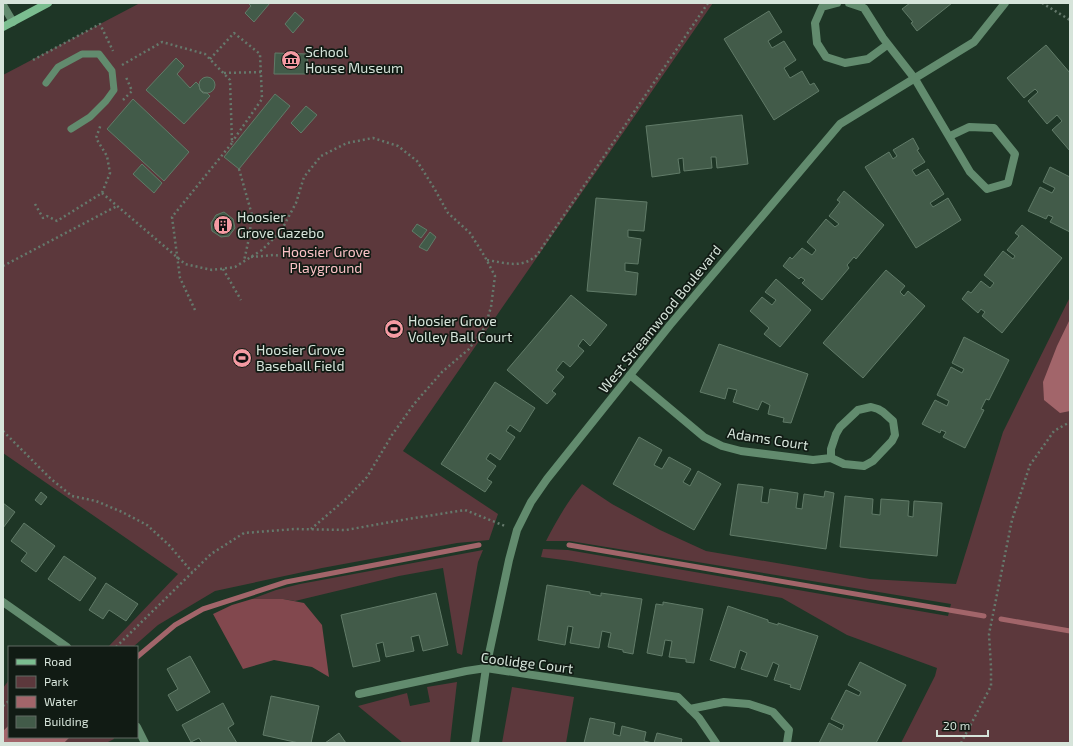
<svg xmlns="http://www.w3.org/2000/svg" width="1073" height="746" viewBox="0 0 1073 746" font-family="'Exo 2',sans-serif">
<rect width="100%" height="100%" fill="#1e3626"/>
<!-- green -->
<path fill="#5c383c" d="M140 3H713L403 451 498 514 489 540 457 543 322 568 215 591 158 625 133 647H108L178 574 3 453V75Z
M1070 297V743H901L935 676 937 668 847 635 782 598 571 561 541 557 543 549 568 550 948 616 951 604 570 541H546C557 520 567 502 582 484L612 504 660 530 706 551 870 579 956 584 1003 432Z
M483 550 478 562 462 655 457 653 443 568 399 576 295 601 283 599H252L276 590 300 584Z
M9 680V725L3 731V688Z
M457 682 450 743H403L358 706 407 693 410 706 430 702 427 687Z
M512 687 574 697 566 743H502Z
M70 737H113L114 739 106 743H64Z"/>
<!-- forest -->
<path fill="#82484e" d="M252 599H283L304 603 322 625 329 677 312 667 274 660 243 669 213 614 232 605Z"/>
<!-- water -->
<path fill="#a2656a" d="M1070 319V411L1060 413 1044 400 1043 382 1057 346Z
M9 725V737H70L64 743H3V731Z"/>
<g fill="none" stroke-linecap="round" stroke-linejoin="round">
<!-- stream -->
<path stroke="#a2656a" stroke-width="5" d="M569 545 984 616
M1001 619 1070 631
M137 657 175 625 203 609 286 582 479 545"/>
</g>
<!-- building -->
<path fill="#425b49" stroke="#617b68" d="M248 3H270L254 22 245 13 251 6Z
M910 3H952L917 31 911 23 913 22 902 9Z
M769 11 782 32 768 41 772 48 784 41 796 60 784 68 790 78 802 71 810 85 814 83 819 91 774 120 724 39Z
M295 12 304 20 293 33 285 24Z
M1046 45 1070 73V151L1052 130 1062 121 1057 115 1047 124 1028 101 1038 92 1035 89 1024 98 1007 78Z
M275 53 308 54 307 74H274Z
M176 58 184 66 177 74 190 88 196 82 199 85 200 90 203 93H207L210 96 184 124 146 90Z
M199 85a8 8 0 1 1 16 0a8 8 0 1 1-16 0Z
M275 94 290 106 239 169 224 157Z
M133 99 189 152 164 181 107 129Z
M306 106 317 115 301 133 291 123Z
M742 115 748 164 717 168 716 157H711L712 168 684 171 683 158 678 159 680 173 652 177 646 126Z
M913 138 919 149 917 150 925 162 912 170 916 176 928 169 944 194 930 203 933 207 948 198 961 220 916 248 865 167 889 152 893 159 897 156 893 150Z
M142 164 162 183 154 193 133 174Z
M1050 167 1070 177V232L1050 222 1053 217 1048 215 1046 219 1028 211 1040 187 1052 193 1055 188 1043 182Z
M844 191 884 225 856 259 854 257 847 265 849 268 822 300 802 283 805 280 801 277 799 279 783 266 790 257 792 259 802 248 812 255 816 250 807 242 826 219 835 227 839 224 829 216 840 202 837 200Z
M596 198 647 202 644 231 628 230V237L641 239 638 264 625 263V271L638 273 636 295 587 291Z
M224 212 233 219 235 228 229 236 221 237 212 231 211 223 216 215Z
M417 224 427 230 421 238 412 231Z
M1022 225 1062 258 1002 333 982 316 985 312 981 309 978 313 962 299 968 291 971 293 981 281 990 288 994 283 984 275 1003 251 1013 259 1015 256 1007 250 1019 236 1015 233Z
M430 232 436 237 427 251 419 247Z
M886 270 905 286 900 292 904 296 908 291 925 306 863 378 823 343Z
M776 279 811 310 780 347 764 334 769 328 750 311 762 297 772 305 776 300 765 292Z
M571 295 607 325 590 346 583 339 578 346 584 351 570 367 563 361 556 370 564 377 552 391 556 394 547 404 507 370Z
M964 337 1009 360 989 400 986 399 981 409 984 410 965 448 943 437 946 432 941 430 940 433 922 424 935 400 947 406 949 401 937 395 951 367 962 373 964 369 952 363Z
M719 344 808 374 791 423 783 422 784 418 768 414 770 405 762 401 758 410 733 402 737 390 728 388 725 399 700 392Z
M495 382 535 408 520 432 510 425 506 431 515 437 500 460 490 453 486 459 496 466 487 479 492 482 485 492 441 464Z
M639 437 662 450 654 465 662 469 669 457 691 469 683 482 690 486 698 471 721 484 694 530 613 484Z
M738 484 763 487 761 502 768 503 770 489 798 493 796 508 802 509 804 494 824 497 825 491 834 493 826 549 730 535Z
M41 492 47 497 41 505 35 500Z
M845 496 873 499 872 514 880 515 881 499 909 501 908 516 913 517 914 501 942 503 937 556 840 547Z
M3 503 15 512 3 528Z
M24 523 55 546 36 572 21 561 27 553 11 541Z
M64 556 96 578 80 601 48 579Z
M106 583 138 604 126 621 109 610 103 619 89 610Z
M547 585 590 592V594L601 596V593L642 599 633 654 623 652V650L608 647 611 633 602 631 599 648 570 643 573 627 568 626 565 645 538 640Z
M436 593 448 645 423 651 419 635 411 637 414 651 386 657 383 642 376 644 380 661 353 667 341 615Z
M663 602 703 609 694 663 686 662V659L669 657 672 641 665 640 662 656 647 653 656 604 663 605Z
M728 606 768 620V622L778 625V623L818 636 800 690 790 687 791 685 774 680 779 665 773 662 767 677 741 669 747 653 740 650 735 668 710 660Z
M190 656 210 692 177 711 168 695 178 689 167 669Z
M860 662 906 685 876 743H819L829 723 842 730 844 725 831 719 846 690 859 696 861 692 848 685Z
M271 696 319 706 311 743H299L263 735Z
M223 703 234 724 228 728 237 743H202L199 738 191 742 182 725Z
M590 718 615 723 613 734 620 736 622 726 646 732 644 741 653 743H584Z
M339 733 346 743H325Z
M657 733 682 739 681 743H654Z"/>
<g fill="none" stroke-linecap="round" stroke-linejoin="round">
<!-- path -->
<path stroke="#65796c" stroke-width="2.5" stroke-dasharray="2 3" stroke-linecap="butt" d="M1042 3 1070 20
M210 59 234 33 260 54 262 99 232 142
M33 60 100 24 113 51
M122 65 162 42 205 54 230 80 232 143 172 217 180 278 195 310
M224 73 261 72
M123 100 132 91 126 77
M239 169 252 215 249 238 244 261
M102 193 185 264 212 270 235 267 262 250 281 231 296 203 304 177 321 156 347 143 373 138 398 146 417 161 434 188 448 213 470 233 485 257 495 276 491 307 485 327 469 349 442 372 414 404 392 435 367 477 347 498 311 529
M35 204 43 218 47 216 57 221 102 193 110 173 107 156 96 138 101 124
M251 257 274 255 284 256
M487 260C506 263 522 269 537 255L708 3
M3 266 117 206
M223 269 241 300
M3 431 51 479 72 496 96 501 122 512 147 525 169 545 192 572
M116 647 211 554 244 533 295 529 346 530 402 520 465 510 505 526
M3 706 9 701
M961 743 991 686V667L989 634 1012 520 1030 465 1054 431 1070 422"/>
<!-- service -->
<path stroke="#628b6e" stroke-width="7" d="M46 83 58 67 82 54H99L112 71 114 90 106 101 90 117 71 129"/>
<!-- minor -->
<path stroke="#628b6e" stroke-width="8" d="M837 3 822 7 815 23 817 43 826 57 845 63 868 59 887 45
M849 3 864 8 883 38 915 79 970 172 987 189 1008 183 1015 154 994 128 969 127 950 136
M3 5 13 22
M630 375 704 437 722 446 741 451 813 460 831 458 844 464 864 466 873 461 892 441 895 435 893 421 883 412 878 409 871 407 858 410 840 427 836 434 831 449V458
M3 602 67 647
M359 694 466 671 486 668 678 697 699 718 716 743
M690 709 724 702 749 704 773 712 789 730 787 743
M137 727 145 743"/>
<!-- tertiary -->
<path stroke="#628b6e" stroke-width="8" d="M475 743 486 668 509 560 517 530 531 502 547 479 670 325 840 124 974 42 1005 3"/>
<!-- secondary -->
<path stroke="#7bbe90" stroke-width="8" d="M3 27 48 3"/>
</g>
<!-- icons -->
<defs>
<g id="museum-disc" transform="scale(1)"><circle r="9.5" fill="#f49aa2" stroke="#111b14"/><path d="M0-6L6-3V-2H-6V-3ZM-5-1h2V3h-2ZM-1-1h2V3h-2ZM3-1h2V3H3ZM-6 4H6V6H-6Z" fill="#111"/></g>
<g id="building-disc" transform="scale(1)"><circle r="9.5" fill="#f49aa2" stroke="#111b14"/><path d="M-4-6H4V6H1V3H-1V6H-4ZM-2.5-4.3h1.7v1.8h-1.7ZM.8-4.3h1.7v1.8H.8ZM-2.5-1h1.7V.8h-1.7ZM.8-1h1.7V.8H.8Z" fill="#111"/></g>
<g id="stadium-disc" transform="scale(1)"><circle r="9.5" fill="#f49aa2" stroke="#111b14"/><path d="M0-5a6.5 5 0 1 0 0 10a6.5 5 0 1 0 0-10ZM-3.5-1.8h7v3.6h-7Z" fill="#111"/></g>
</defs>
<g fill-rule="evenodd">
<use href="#museum-disc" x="291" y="60"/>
<use href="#building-disc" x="223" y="225"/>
<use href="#stadium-disc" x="394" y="329"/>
<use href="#stadium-disc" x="242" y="358"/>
</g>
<g text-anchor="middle" stroke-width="3.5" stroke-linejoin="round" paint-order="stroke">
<!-- poi labels -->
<g font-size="14" fill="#d6e4da" stroke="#111b14" text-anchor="start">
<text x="305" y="57">School<tspan x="305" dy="16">House Museum</tspan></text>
<text x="237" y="222">Hoosier<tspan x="237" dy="16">Grove Gazebo</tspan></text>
<text x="408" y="326">Hoosier Grove<tspan x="408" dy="16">Volley Ball Court</tspan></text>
<text x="256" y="355">Hoosier Grove<tspan x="256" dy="16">Baseball Field</tspan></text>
</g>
<!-- park labels -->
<g font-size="14" fill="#fbc2c6" stroke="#111b14">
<text x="326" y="257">Hoosier Grove<tspan x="326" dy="16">Playground</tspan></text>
</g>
<!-- street labels -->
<g font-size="14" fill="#d6e4da" stroke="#111b14">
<text transform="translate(660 319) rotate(-51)" y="5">West Streamwood Boulevard</text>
<text transform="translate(768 439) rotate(9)" y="5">Adams Court</text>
<text transform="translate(527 663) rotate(7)" y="5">Coolidge Court</text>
</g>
</g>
<!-- border -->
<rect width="1073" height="746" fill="none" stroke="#d6e4da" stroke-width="8"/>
<!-- legend -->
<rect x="8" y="646" width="130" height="92" fill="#111b14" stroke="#606b63"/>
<rect x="16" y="659" width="20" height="6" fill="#7bbe90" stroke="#606b63"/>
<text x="44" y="666" font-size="12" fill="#d6e4da">Road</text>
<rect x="16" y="676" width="20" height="12" fill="#5c383c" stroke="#606b63"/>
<text x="44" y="686" font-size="12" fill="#d6e4da">Park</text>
<rect x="16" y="696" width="20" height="12" fill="#a2656a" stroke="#606b63"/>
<text x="44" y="706" font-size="12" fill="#d6e4da">Water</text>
<rect x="16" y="716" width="20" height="12" fill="#425b49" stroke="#606b63"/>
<text x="44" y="726" font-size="12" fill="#d6e4da">Building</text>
<!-- scale -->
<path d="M937 730v6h51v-6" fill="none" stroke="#d6e4da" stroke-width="2"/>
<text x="943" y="730" font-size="12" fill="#d6e4da" stroke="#111b14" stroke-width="3" paint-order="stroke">20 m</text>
</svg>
